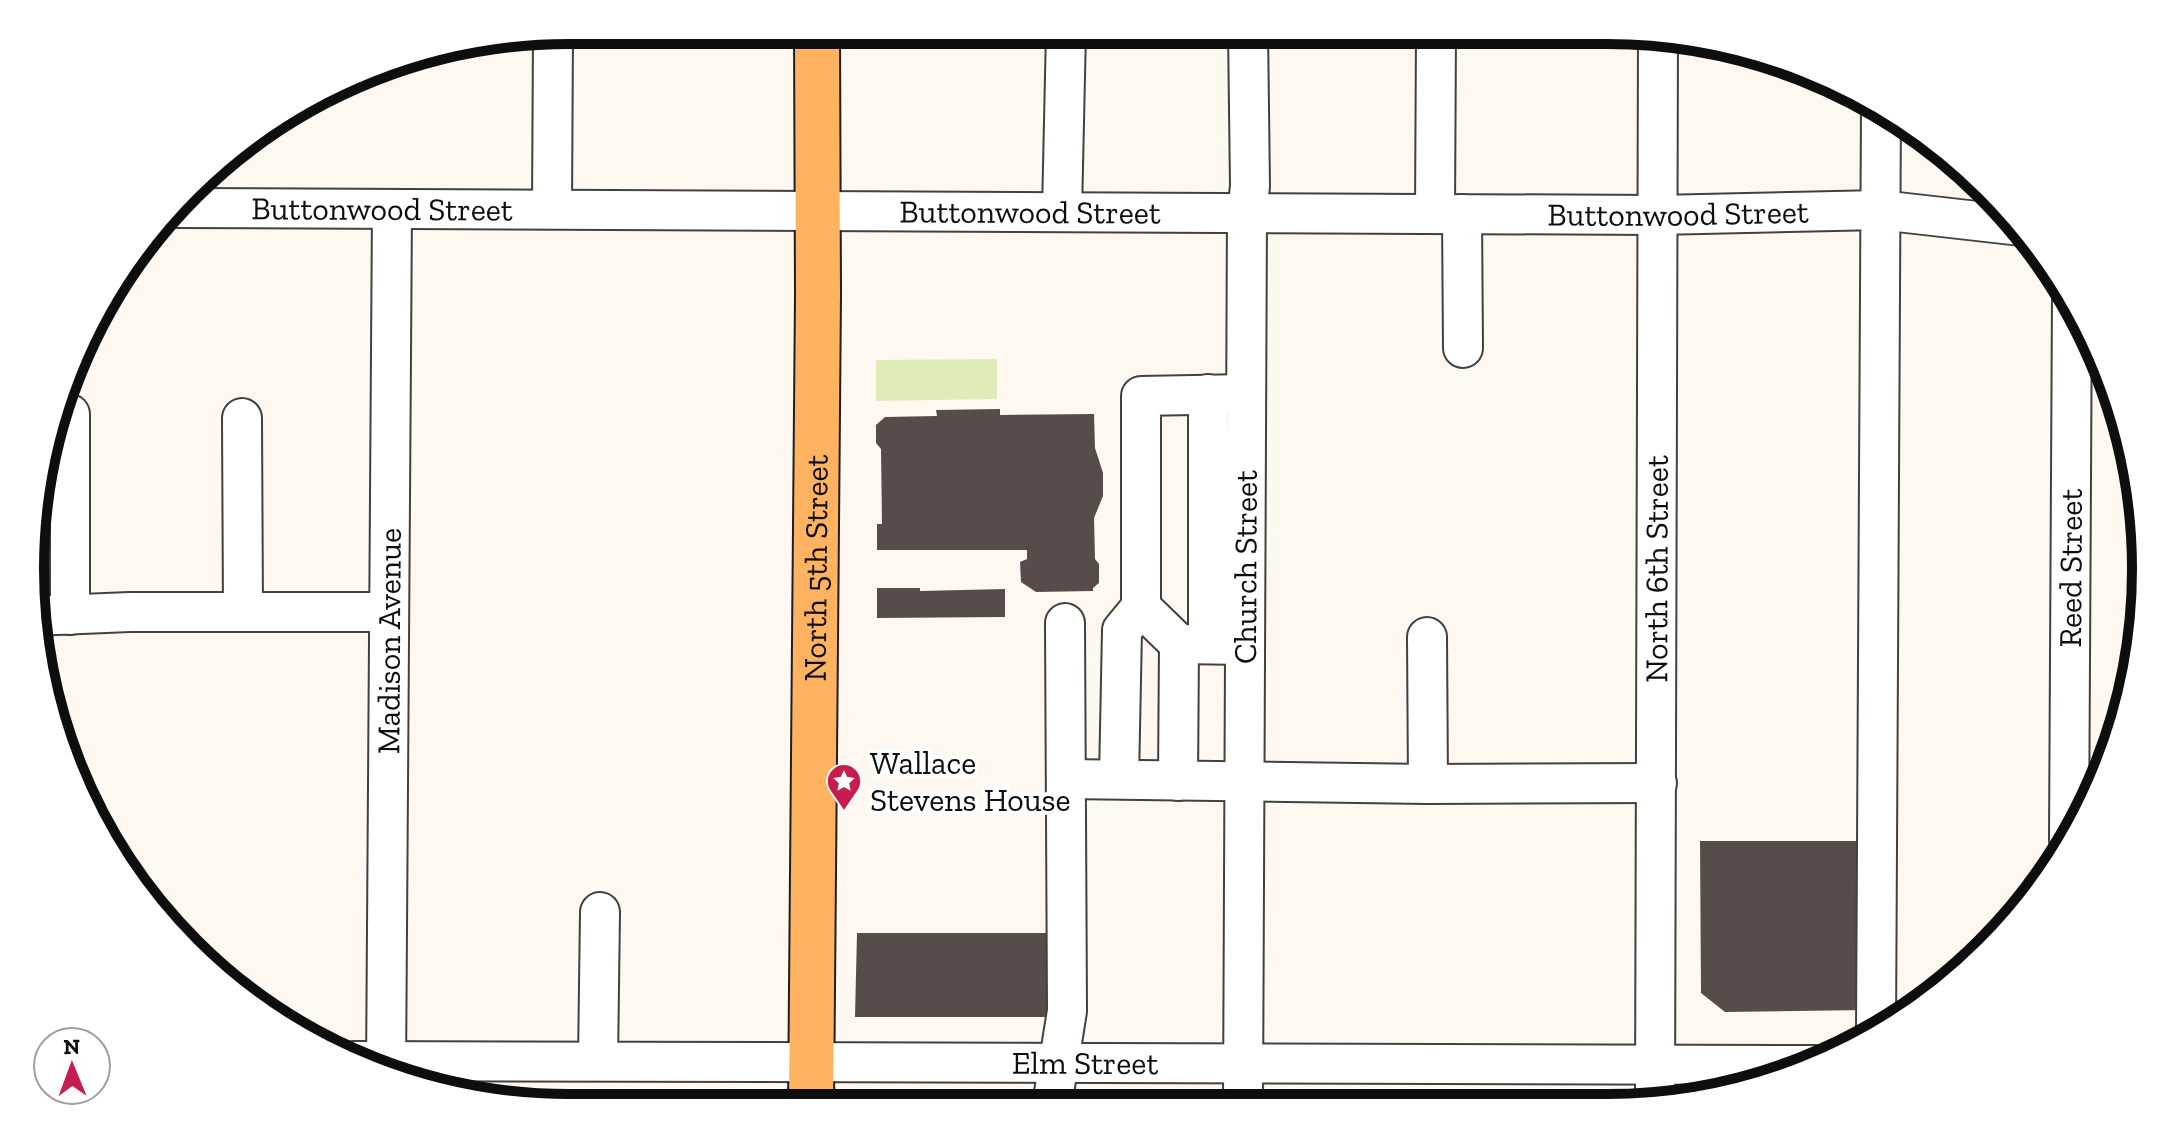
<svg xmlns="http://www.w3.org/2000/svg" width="2176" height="1138" viewBox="0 0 2176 1138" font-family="'Zilla Slab',serif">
<rect width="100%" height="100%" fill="#fff8f0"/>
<!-- green -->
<path fill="#dfecb7" d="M997 359V399L876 401V360Z"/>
<!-- building -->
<path fill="#584c4a" d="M1000 409V415L1094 414 1095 448 1103 473V496L1094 518 1095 559 1099 564V583L1093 588V591L1036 592 1021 582 1020 562 1027 559V550H877V524H882L881 449 876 443V425L885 417 937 416 936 410Z
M877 588H920V591L1005 589V617L877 618Z
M1700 841H1869L1868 1010 1725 1012 1701 993Z
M857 933H1046V1017H855Z"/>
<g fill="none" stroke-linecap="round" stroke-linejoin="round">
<!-- minor casing -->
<g stroke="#414141" stroke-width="42">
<g id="minor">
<path id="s1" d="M178 208 1657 215 1880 210 2021 226"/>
<path d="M552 209 553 33"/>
<path d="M1062 212 1066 31"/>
<path d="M1435 213 1436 31"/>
<path d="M1462 214 1463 348"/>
<path d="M70 414V615"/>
<path d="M242 418 243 612"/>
<path d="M33 616 130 612H389"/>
<path d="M1427 637 1428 784"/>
<path d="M1208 644V394"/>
<path d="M1245 645 1179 644 1141 607V396L1246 394"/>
<path d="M1066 779 1428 784 1657 783"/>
<path d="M1119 779 1122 630 1141 607"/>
<path d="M1178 781 1179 644"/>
<path id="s2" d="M2069 840 2072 297"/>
<path d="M1876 1031 1881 108"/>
<path id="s3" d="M353 1061 1816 1065"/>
<path d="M598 1061 600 912"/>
<path id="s4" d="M386 1073 392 209"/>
<path id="s5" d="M1655 1103 1658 34"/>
<path d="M1052 1105 1067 1011 1065 623"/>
<path id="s6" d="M1243 1105 1247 213 1250 186 1248 31"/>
</g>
</g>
<!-- major casing -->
<g stroke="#1f1f1f" stroke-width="48">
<g id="major">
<path id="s7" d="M811 1106 818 294 817 30"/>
</g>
</g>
<!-- minor -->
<use href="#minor" stroke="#fff" stroke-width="38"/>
<!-- major -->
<use href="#major" stroke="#ffb260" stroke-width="44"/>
</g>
<!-- icons -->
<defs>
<g id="sight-pin" transform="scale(1.8)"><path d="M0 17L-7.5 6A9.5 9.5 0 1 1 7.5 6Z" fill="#c71d4e" stroke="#fff"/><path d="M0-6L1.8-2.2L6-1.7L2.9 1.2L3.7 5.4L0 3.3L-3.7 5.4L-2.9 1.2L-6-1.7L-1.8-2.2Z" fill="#fff"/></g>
</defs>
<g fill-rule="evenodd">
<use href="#sight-pin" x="844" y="781"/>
</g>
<g text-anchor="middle" stroke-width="8" stroke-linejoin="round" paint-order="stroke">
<!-- street labels -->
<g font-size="32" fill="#0e0e0e" stroke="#fff">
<text dy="11" stroke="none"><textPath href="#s1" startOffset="204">Buttonwood Street</textPath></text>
<text dy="11" stroke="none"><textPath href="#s1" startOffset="852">Buttonwood Street</textPath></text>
<text dy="11" stroke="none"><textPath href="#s1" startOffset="1500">Buttonwood Street</textPath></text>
<text dy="11" stroke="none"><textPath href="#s7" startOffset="538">North 5th Street</textPath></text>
<text dy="11" stroke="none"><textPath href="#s6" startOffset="538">Church Street</textPath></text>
<text dy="11" stroke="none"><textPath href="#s2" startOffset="272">Reed Street</textPath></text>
<text dy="11" stroke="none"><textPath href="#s5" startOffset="534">North 6th Street</textPath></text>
<text dy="11" stroke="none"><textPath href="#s4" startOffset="432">Madison Avenue</textPath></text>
<text dy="11" stroke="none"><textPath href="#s3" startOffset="732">Elm Street</textPath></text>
</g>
<!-- poi labels -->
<g font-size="32" fill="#0e0e0e" stroke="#fff" text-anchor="start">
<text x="870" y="774">Wallace<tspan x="870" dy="37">Stevens House</tspan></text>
</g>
</g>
<!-- crop -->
<path d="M0 0H2176V1138H0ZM569 44H1607A525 525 0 0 1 2132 569V569A525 525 0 0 1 1607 1094H569A525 525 0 0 1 44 569V569A525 525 0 0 1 569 44Z" fill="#fff" fill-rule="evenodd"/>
<path fill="none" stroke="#0e0e0e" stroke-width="10" d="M569 44H1607A525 525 0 0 1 2132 569V569A525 525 0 0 1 1607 1094H569A525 525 0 0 1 44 569V569A525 525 0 0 1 569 44Z"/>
<!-- north arrow -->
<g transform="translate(72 1066) rotate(359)"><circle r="38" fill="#ffffff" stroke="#9f9f9f" stroke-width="2"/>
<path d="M0-6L14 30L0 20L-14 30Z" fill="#c71d4e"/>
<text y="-12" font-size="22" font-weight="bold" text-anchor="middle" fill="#0e0e0e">N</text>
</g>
</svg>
